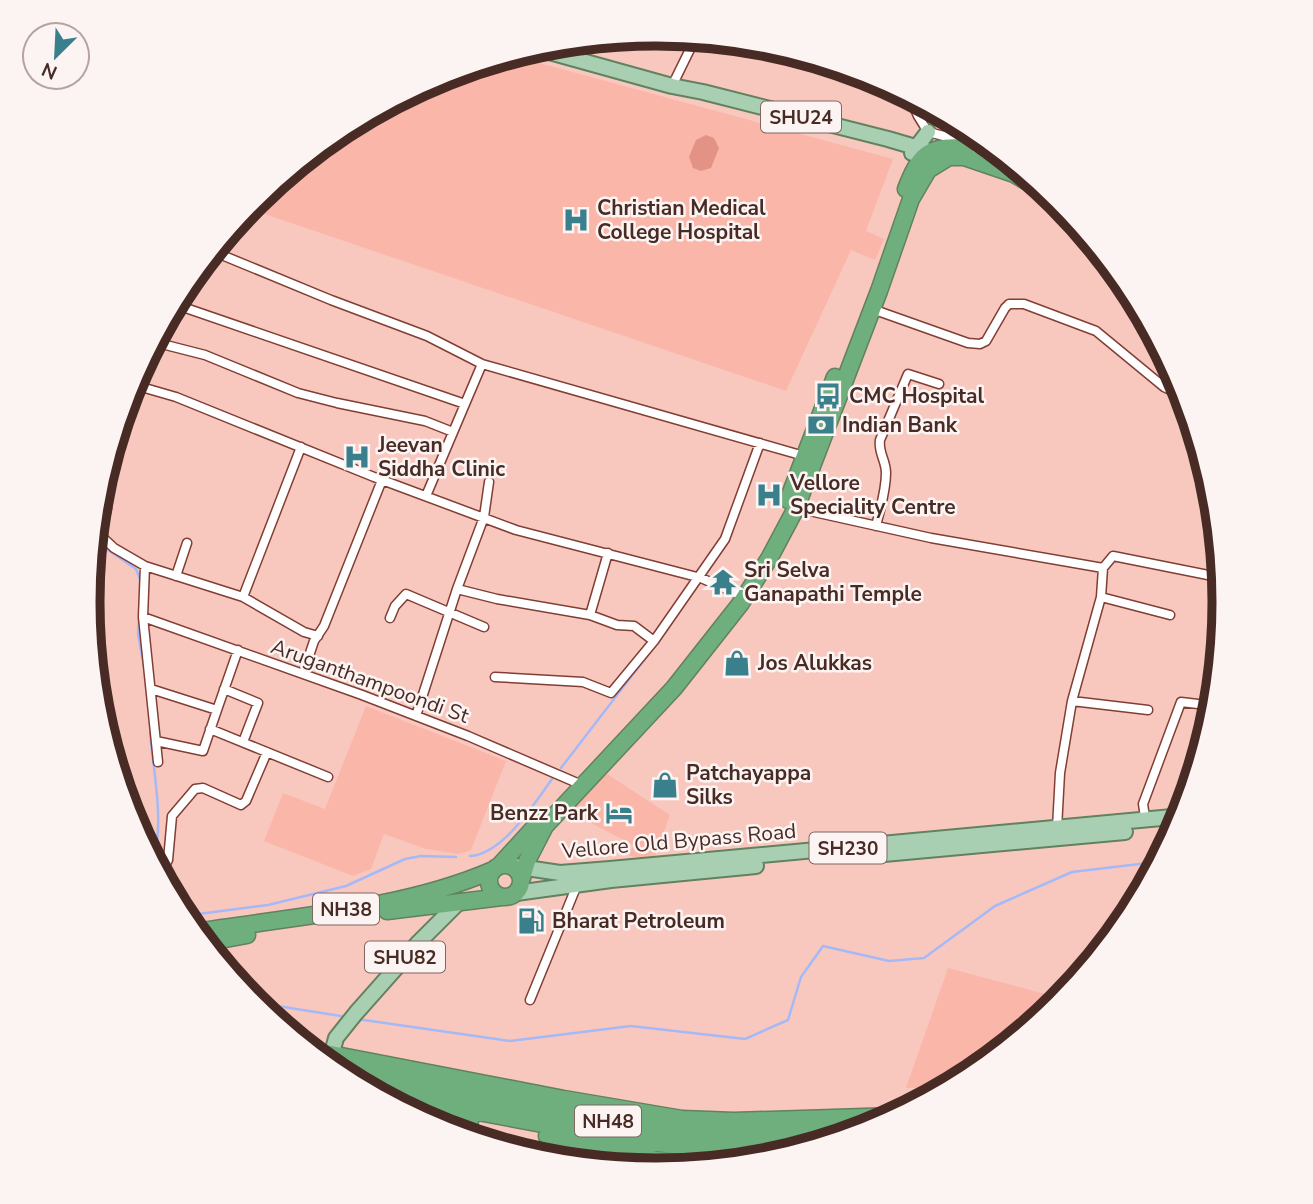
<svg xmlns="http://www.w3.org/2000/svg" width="1313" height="1204" viewBox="0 0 1313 1204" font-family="'Nunito Sans',sans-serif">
<rect width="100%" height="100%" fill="#f8c8bf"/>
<!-- built -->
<path fill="#fbb6aa" d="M510 55 893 159 866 231 884 239 875 260 851 250 786 391 247 208 255 200 341 129 439 76Z
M916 99 973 129V130L957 132 932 126Z
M366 706 506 761 471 850 459 854 426 849 384 834 371 869 353 876 264 841 283 793 325 809Z
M601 770 670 815 654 859 629 856 633 845 568 811Z
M948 968 1060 998 1057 1006 972 1075 950 1087 906 1088Z"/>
<!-- green -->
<path fill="#e39385" d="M706 135 714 138 719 148 711 168 701 171 693 168 689 157 696 140Z"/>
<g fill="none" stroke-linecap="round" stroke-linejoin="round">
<!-- stream -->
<path stroke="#a6b9f7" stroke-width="2.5" d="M97 539 95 537 105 492
M108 550 136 569 141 582
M140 606 138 634 145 672
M150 732C153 770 165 824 153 860
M561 768 657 643
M470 856C503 854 534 804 552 779
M183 916 268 905 346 886 405 859 421 856 456 857
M252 1002 347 1017
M357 1019 510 1041 631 1026 745 1039 788 1020 801 977 823 946 889 961 924 958 995 906 1072 872 1148 863 1157 867"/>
<!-- street casing -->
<g stroke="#803e34" stroke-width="11">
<path id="street" d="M800 54 909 95
M672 86 696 37
M909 95 918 116 928 132 948 137 979 135
M212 251 331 300 427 336 482 364 804 456
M174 304 465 404 482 364
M872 309 968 343 980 344 986 341 1005 308 1009 304H1024L1096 331 1164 387 1186 397
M154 342 205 355 298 393 337 403 425 421 453 432
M131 384 176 397 374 477 516 530 701 578 745 597
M114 439 107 509 100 535 114 548 145 566 143 617 158 762
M426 496 465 404
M796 508 931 538 1103 568
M1207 513 1214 491
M876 526C880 509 886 491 886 473 886 460 878 453 880 440L908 374 939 384
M608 553 590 615 617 625 634 626 654 641
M145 566 243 597 301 447
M176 576 187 543
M457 589 497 599 590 615
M243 597 304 632 318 636
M1101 597 1170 615
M89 601C90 591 93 584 95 574 99 561 96 548 100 535
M143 617 362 695 468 736 582 785
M390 618 395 606 406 594 484 627
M303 674 314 641 324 626 382 480
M495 677 583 682 611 693 654 641 725 539 760 443
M151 689 217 710 238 650
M224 689 258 703 243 742
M1072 701 1148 710
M416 716 457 589 484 517 489 482
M210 729 328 777
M156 741 203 751 217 710
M1145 817 1143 804 1181 702 1215 706
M1057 828 1060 773 1072 701 1101 597 1103 568 1113 556 1223 578
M160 874 168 860 172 816 195 789 203 788 241 805 246 801 267 752
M530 1000 577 885
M560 1161 567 1140"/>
</g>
<!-- primary casing -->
<g stroke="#62815f" stroke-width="18">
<path id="primary" d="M535 48 672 86 703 92 888 139 939 154
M979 151 985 139
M912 153 928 132
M989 155 994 147
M884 854 1125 832
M513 866 560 873 610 869 1183 816
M516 893 611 880 756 866
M332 1053 336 1038 356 1013 419 942 457 904"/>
</g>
<!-- highway casing -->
<g stroke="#62815f" stroke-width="19">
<path id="highway" d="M906 189C919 155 929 144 966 148
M788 500 835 377
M489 881a16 16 0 1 1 32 0a16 16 0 1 1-32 0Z
M500 865 543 818
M522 878 527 861 545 826 674 688 741 603 770 557 796 508 879 291 911 199 928 170 949 157H964L1014 174 1059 200
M387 911 502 897
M195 932C291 917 404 909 493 870
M204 943 247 935
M310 1050 564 1099 682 1119 734 1121 896 1116
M331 1067C447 1088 563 1120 680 1130 743 1136 808 1131 871 1128
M365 1088 478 1112 623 1139 675 1145 819 1144
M403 1108 470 1121
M547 1136 657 1160 727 1164"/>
</g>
<!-- street -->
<use href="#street" stroke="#fff" stroke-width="8"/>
<!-- primary -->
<use href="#primary" stroke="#a9cfb2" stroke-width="14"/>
<!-- highway -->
<use href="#highway" stroke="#6faf7e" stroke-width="16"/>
</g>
<!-- icons -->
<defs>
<g id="hospital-bare" transform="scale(2.1)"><path d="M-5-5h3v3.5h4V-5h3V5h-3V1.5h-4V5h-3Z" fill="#3a808c" stroke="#fcf4f2" stroke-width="2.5" paint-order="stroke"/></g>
<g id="bus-bare" transform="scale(2.1)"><path d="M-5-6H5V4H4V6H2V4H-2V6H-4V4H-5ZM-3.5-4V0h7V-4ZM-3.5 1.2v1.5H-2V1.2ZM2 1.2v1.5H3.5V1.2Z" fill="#3a808c" stroke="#fcf4f2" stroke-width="2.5" paint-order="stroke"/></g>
<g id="bank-bare" transform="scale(2.1)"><path d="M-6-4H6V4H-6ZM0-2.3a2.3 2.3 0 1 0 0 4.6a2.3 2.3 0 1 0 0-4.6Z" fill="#3a808c" stroke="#fcf4f2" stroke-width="2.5" paint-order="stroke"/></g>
<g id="temple-bare" transform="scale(2.1)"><path d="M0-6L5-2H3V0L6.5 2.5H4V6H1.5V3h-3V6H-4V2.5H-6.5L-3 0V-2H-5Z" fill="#3a808c" stroke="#fcf4f2" stroke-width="2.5" paint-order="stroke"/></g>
<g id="shop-bare" transform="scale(2.1)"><path d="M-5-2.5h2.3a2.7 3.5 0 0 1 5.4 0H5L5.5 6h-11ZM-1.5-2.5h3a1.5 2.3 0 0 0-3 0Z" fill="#3a808c" stroke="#fcf4f2" stroke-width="2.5" paint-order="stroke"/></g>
<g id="hotel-bare" transform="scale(2.1)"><path d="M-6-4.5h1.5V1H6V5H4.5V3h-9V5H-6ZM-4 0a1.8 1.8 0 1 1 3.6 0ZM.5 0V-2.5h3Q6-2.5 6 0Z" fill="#3a808c" stroke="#fcf4f2" stroke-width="2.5" paint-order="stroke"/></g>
<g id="fuel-bare" transform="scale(2.1)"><path d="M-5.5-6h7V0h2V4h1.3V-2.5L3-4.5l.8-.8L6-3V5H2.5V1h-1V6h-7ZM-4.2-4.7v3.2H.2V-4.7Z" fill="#3a808c" stroke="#fcf4f2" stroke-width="2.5" paint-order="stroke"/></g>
</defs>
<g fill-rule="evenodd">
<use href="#hospital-bare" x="576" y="220"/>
<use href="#bus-bare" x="828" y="396"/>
<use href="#bank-bare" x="821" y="425"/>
<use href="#hospital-bare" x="357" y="457"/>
<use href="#hospital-bare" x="769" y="495"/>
<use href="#temple-bare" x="723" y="582"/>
<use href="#shop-bare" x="737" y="663"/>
<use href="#shop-bare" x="665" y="785"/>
<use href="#hotel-bare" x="619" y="813"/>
<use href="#fuel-bare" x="531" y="921"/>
</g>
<g text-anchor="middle" stroke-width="5" stroke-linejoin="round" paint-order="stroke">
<!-- shield labels -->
<g fill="#fcf4f2" stroke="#7f6762" stroke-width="2">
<rect x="761" y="101.5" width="80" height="31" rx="5"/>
<rect x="809.5" y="832.5" width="77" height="31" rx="5"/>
<rect x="313" y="893.5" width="66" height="31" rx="5"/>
<rect x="365" y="941.5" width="80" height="31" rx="5"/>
<rect x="575" y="1105.5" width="66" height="31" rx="5"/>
</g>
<g font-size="19" font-weight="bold" fill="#492b25">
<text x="801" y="124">SHU24</text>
<text x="848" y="855">SH230</text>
<text x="346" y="916">NH38</text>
<text x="405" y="964">SHU82</text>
<text x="608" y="1128">NH48</text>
</g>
<!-- poi labels -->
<g font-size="21" font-weight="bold" fill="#492b25" stroke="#fcf4f2" text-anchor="start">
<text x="597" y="215">Christian Medical<tspan x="597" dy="24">College Hospital</tspan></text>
<text x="849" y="403">CMC Hospital</text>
<text x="842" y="432">Indian Bank</text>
<text x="378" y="452">Jeevan<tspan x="378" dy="24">Siddha Clinic</tspan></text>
<text x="790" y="490">Vellore<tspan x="790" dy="24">Speciality Centre</tspan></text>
<text x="744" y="577">Sri Selva<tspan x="744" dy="24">Ganapathi Temple</tspan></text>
<text x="758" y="670">Jos Alukkas</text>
<text x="686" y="780">Patchayappa<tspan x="686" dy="24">Silks</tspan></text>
<text x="598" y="820" text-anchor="end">Benzz Park</text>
<text x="552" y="928">Bharat Petroleum</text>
</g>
<!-- street labels -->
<g font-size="21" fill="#492b25" stroke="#fcf4f2">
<text transform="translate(370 681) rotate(20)" y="7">Aruganthampoondi St</text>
<text transform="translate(679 841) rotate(-5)" y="7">Vellore Old Bypass Road</text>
</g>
</g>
<!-- crop -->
<path d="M0 0H1313V1204H0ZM100 602a556 556 0 1 1 1112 0a556 556 0 1 1-1112 0Z" fill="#fcf4f2" fill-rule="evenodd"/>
<path fill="none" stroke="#492b25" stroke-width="9" d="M100 602a556 556 0 1 1 1112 0a556 556 0 1 1-1112 0Z"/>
<!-- north arrow -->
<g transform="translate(56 56) rotate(204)"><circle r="33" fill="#fcf4f2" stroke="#b4a4a0" stroke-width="2"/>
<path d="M0-5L12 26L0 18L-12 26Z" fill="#3a808c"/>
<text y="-10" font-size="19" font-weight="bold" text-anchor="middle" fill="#492b25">N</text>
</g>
</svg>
